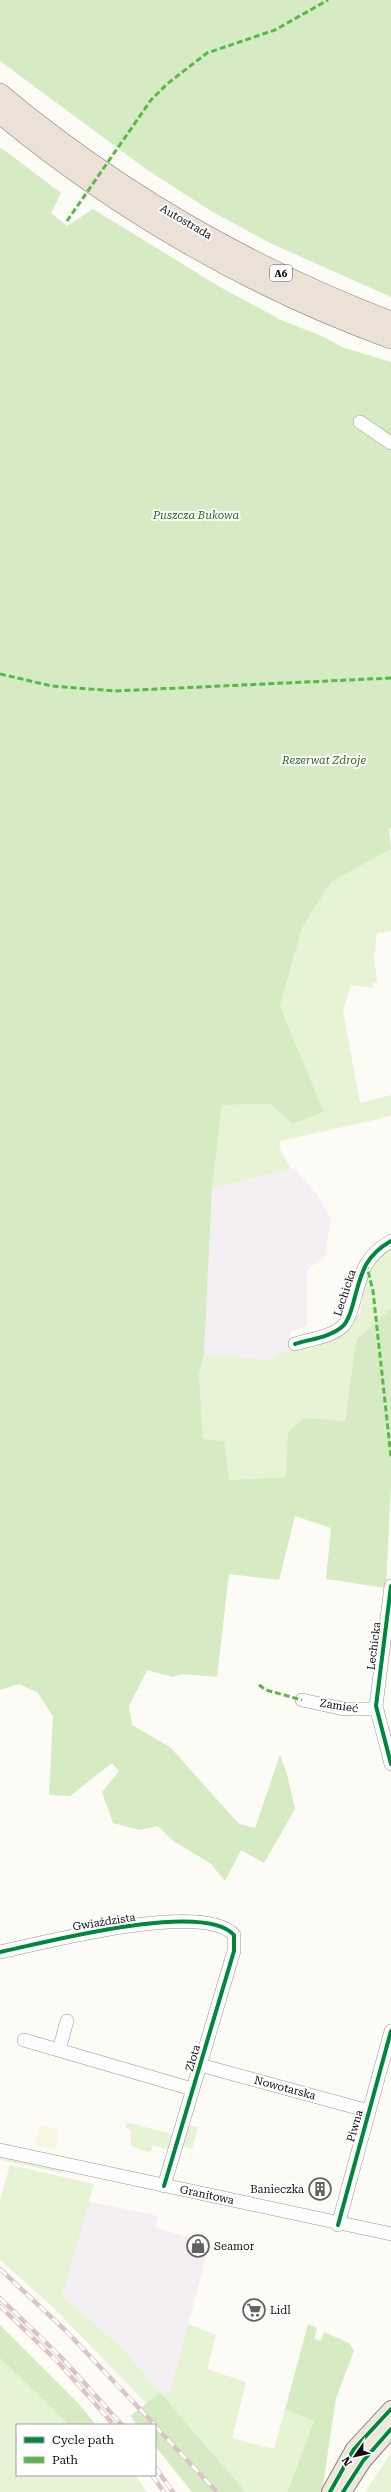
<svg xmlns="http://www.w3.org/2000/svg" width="391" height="2492" font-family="'Roboto Serif',serif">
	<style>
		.industrial { fill: #f4eff2 }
		.farmland { fill: #f9f7e2 }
		.green { fill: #e6f3d5 }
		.forest { fill: #d6ebc3 }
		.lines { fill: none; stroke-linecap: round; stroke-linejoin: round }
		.minor-casing { stroke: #969694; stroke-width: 14 }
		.major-casing { stroke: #848381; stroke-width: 18 }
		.highway-casing { stroke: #848381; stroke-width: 20 }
		.minor { stroke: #fffefe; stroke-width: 13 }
		.major { stroke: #ede8da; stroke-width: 16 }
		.highway { stroke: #ebe1d7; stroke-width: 19 }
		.rail-casing { stroke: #d9c5c6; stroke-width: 4.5 }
		.rail { stroke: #fff; stroke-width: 3; stroke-dasharray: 9; stroke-linecap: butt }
		.quiet { stroke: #58b947; stroke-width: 3; stroke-dasharray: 6 3; stroke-linecap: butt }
		.cycleway-casing { stroke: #fff; stroke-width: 6 }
		.cycleway { stroke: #00873e; stroke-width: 4 }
		.labels { text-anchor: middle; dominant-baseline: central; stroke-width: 4; stroke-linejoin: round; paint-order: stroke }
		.shield { fill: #fff; stroke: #585858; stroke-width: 1 }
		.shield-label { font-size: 10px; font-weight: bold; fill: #101010 }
		.street-label { font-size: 11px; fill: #101010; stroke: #fff }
		.park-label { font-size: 11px; font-style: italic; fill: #2c6c1c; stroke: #fff }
		.poi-label { font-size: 11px; fill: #101010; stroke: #fff; text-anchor: start }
	</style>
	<rect width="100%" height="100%" fill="#fcfbf6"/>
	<path class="industrial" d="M290,1168L295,1169L317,1195L331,1219L325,1256L307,1270V1326L290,1332V1349L269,1360L204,1354L212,1189Z
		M88,2201L158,2216L155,2227L209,2245L169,2396L160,2393L123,2349L62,2296Z"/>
	<path class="farmland" d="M40,2124L59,2131L56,2150L35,2145Z"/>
	<path class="green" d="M391,849V931L377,933L374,958L377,981L372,983L374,988L351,985L343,1011L360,1103L391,1095V1116L281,1141L279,1147L290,1168L212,1189L222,1105L270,1104L292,1124L324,1112L280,1006L302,928L331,882Z
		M391,1247V1308L356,1340L345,1422L305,1418L286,1477L229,1480L203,1439L199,1375L204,1354L269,1360L290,1349L312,1348L335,1339L360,1313L365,1277L374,1261Z
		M127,2122L174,2135L169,2150L153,2145L151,2151L148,2152L131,2146V2130L125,2128Z
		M189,2125L198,2127L192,2149L183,2146Z
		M0,2156L63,2170L62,2173L0,2160Z
		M10,2165L94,2184L62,2296L123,2349L160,2393L169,2395L188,2324L216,2335L207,2369L246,2382L232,2438L274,2449L285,2410L314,2421L287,2492H246L160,2394L147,2404L53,2307L0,2260V2200Z
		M0,2358L69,2425H17V2475H135L147,2492H0Z
		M391,2453V2492H365Z"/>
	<path class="forest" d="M0,0H391V297L270,243L211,211L146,169L0,61Z
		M0,147L61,193L51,213L67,226L93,209L220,287L283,321L322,336L342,347L391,362V828L389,829L391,849L331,882L302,928L280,1006L324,1112L292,1124L270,1104L222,1105L212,1189L204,1354L199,1375L203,1439L224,1441L229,1480L286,1477L288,1432L305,1418L345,1421L356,1340L391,1308V1484L386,1588L326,1579L331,1528L295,1516L279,1580L229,1574L217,1677L182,1674L173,1677L147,1670L129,1706L132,1725L170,1747L239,1824L255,1828L280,1755L287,1774L295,1809L264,1863L241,1850L225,1881L210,1863L173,1841L158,1826L140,1830L113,1823L102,1792L119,1771L112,1763L70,1796L49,1795L53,1716L37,1692L19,1684L0,1690Z
		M308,2324L317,2328L314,2339L321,2341L324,2332L349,2343L354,2351L336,2398L322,2492H287L314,2421L285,2410Z
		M0,2325L78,2403L96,2425H69L0,2358Z
		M160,2393L246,2492H192L155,2446V2425H137L130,2416Z"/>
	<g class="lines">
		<g class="minor-casing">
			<path id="minor" d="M360,422L391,443
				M295,1344C311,1339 331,1337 343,1326C349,1320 351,1311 353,1304C361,1275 363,1257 391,1241
				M391,1586L376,1706L391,1764
				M302,1700L344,1709H376
				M0,1952C43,1943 203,1900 234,1935V1951L164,2186
				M24,2040L192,2089
				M59,2050L67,2021
				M200,2065L369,2111
				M0,2150L391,2234
				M338,2225L391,2031"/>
		</g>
		<g class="major-casing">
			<path id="major" d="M330,2492L354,2449L391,2409
				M343,2492L363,2461L391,2429"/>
		</g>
		<g class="highway-casing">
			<path id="highway" d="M0,93C116,190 250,267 391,321
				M0,114C116,210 250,288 391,339"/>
		</g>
		<use href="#minor" class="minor"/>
		<use href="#major" class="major"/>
		<use href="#highway" class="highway"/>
		<g class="rail-casing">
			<path id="rail" d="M0,2269L65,2330L155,2425
				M0,2298L62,2358L122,2425
				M0,2306L58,2362L114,2425
				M155,2426L217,2492
				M155,2467L173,2492
				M152,2475L164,2492"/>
		</g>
		<use href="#rail" class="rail"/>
		<path class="quiet" d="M67,221L151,100L167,84L207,53L275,30L328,0
			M0,674L52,686L115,691L391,678
			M366,1263L373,1291L391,1457
			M259,1685L266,1690L302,1700"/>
		<g class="cycleway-casing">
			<path id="cycleway" d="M295,1344C311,1339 331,1337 343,1326C349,1320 351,1311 353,1304C361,1275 363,1257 391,1241
				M391,1586L376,1706L391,1764
				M0,1952C43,1943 203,1900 234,1935V1951L164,2186
				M338,2225L391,2031
				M330,2492L354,2449L391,2409
				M343,2492L363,2461L391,2429"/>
		</g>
		<use href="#cycleway" class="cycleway"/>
	</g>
	<defs>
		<g id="building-ring" transform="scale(1.15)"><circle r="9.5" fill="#fff" stroke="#636260" stroke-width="1.5"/><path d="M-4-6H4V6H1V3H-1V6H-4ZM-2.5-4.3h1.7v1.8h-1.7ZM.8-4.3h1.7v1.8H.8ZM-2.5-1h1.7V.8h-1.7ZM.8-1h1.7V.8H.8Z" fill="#636260"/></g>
		<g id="shop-ring" transform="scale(1.15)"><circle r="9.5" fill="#fff" stroke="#636260" stroke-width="1.5"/><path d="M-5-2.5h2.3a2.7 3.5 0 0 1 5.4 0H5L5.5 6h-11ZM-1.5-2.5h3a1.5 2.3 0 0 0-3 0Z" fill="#636260"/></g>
		<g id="supermarket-ring" transform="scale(1.15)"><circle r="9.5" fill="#fff" stroke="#636260" stroke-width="1.5"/><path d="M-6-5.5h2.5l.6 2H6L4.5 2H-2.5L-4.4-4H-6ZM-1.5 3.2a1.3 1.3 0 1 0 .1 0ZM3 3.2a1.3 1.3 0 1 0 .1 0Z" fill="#636260"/></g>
	</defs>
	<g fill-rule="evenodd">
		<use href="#building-ring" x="320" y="2189"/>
		<use href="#shop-ring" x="198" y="2246"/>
		<use href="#supermarket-ring" x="254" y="2310"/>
	</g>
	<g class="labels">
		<rect class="shield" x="270" y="265" width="22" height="16" rx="3"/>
		<g class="shield-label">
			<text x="281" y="273">A6</text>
		</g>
		<g class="street-label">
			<text transform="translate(186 222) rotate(30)">Autostrada</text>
			<text transform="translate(345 1293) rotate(-72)">Lechicka</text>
			<text transform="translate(374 1646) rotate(-83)">Lechicka</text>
			<text transform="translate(339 1706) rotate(9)">Zamieć</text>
			<text transform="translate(104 1922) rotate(-9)">Gwiaździsta</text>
			<text transform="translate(193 2058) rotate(-73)">Złota</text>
			<text transform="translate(285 2088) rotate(15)">Nowotarska</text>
			<text transform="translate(355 2126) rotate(-74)">Piwna</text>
			<text transform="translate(207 2195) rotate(12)">Granitowa</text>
		</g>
		<g class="park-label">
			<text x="196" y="515">Puszcza Bukowa</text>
			<text x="324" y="760">Rezerwat Zdroje</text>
		</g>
		<g class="poi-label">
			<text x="304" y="2189" text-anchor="end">Banieczka</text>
			<text x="214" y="2246">Seamor</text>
			<text x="270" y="2310">Lidl</text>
		</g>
	</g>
	<rect x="16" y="2424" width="140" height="52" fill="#ffffff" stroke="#9f9f9f"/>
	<rect x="24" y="2437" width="20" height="6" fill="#00873e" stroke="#9f9f9f"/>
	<text x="52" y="2444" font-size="12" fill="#101010">Cycle path</text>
	<rect x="24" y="2457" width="20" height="6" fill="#58b947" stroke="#9f9f9f"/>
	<text x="52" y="2464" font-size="12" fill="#101010">Path</text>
	<g transform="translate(355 2456) rotate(236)" stroke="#ffffff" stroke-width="3" paint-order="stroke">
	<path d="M0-3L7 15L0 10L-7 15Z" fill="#101010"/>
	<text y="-6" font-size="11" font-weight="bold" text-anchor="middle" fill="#101010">N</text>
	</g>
</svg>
